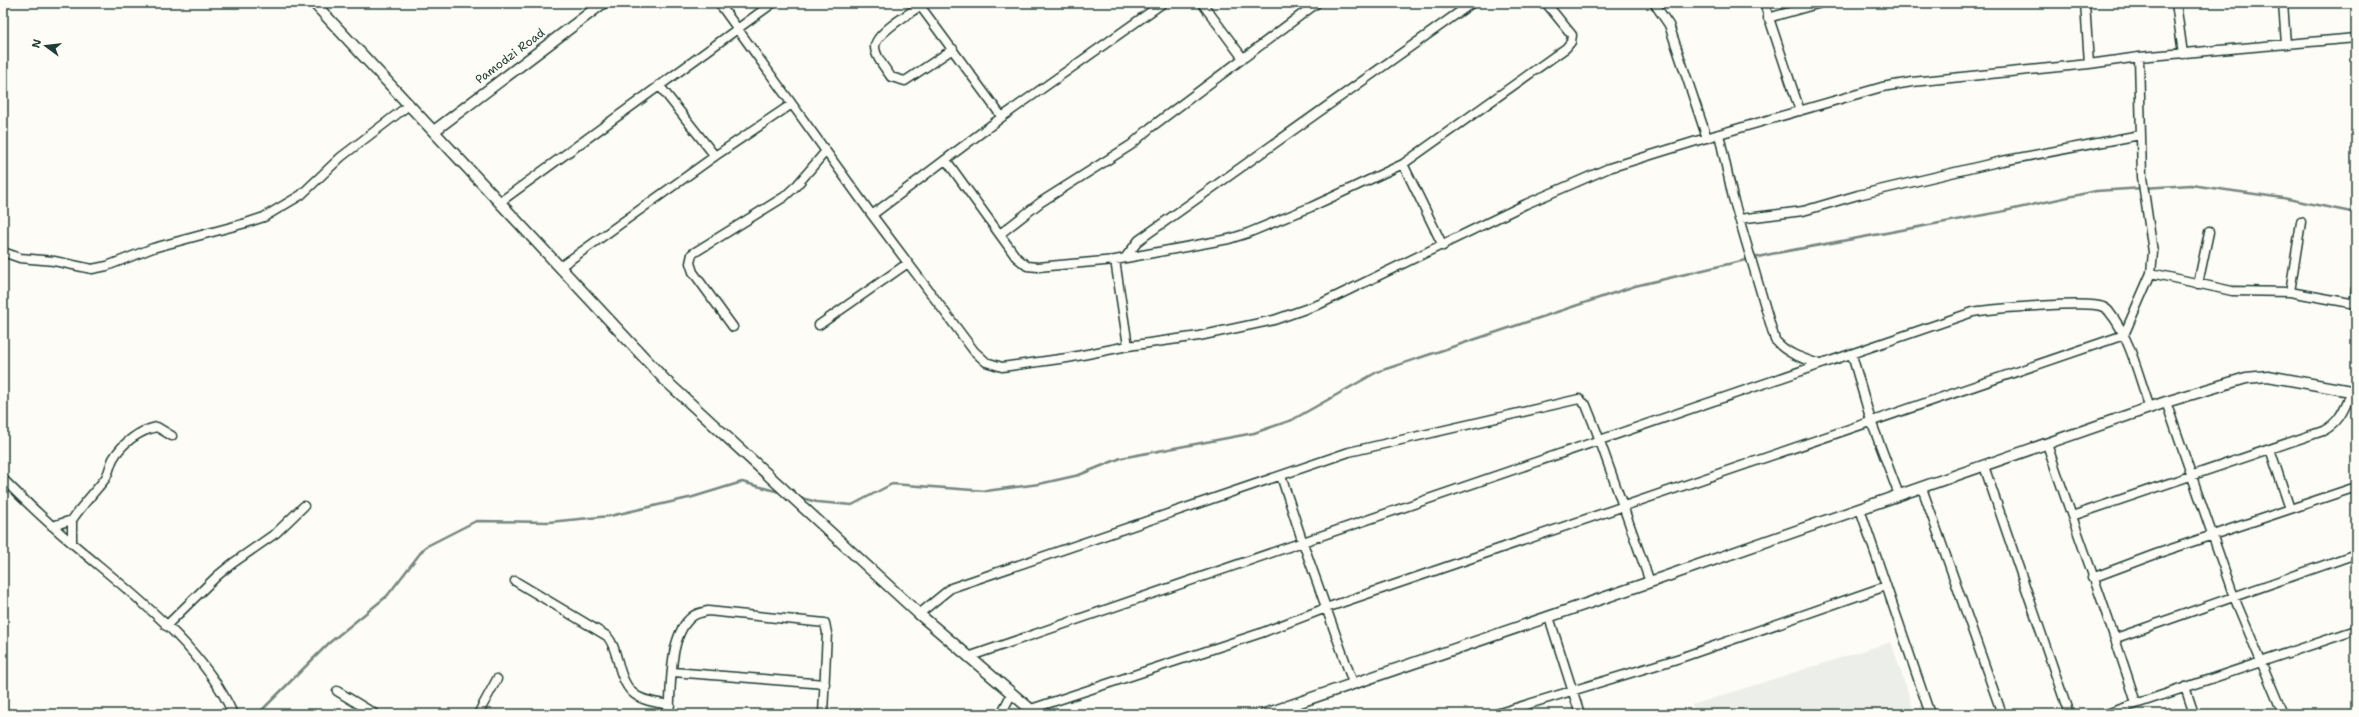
<svg xmlns="http://www.w3.org/2000/svg" width="2359" height="717" font-family="'Shantell Sans',sans-serif">
	<style>
		.built { fill: #eceee9 }
		.lines { fill: none; stroke-linecap: round; stroke-linejoin: round }
		.stream { stroke: #75877f; stroke-width: 2.5 }
		.minor-casing { stroke: #1f3d34; stroke-width: 11 }
		.tertiary-casing { stroke: #1f3d34; stroke-width: 13 }
		.minor { stroke: #fdfcf7; stroke-width: 8 }
		.tertiary { stroke: #fdfcf7; stroke-width: 10 }
		.labels { text-anchor: middle; dominant-baseline: central; stroke-width: 3; stroke-linejoin: round; paint-order: stroke }
		.street-label { font-size: 12px; fill: #1f3d34; stroke: #fdfcf7 }
	</style>
	<rect width="100%" height="100%" fill="#fdfcf7"/>
	<filter id="ink" filterUnits="userSpaceOnUse"><feTurbulence type="fractalNoise" baseFrequency=".025" numOctaves="2"/><feDisplacementMap in="SourceGraphic" scale="8" xChannelSelector="R" yChannelSelector="G"/><feConvolveMatrix kernelMatrix="1 2 1 2 8 2 1 2 1" color-interpolation-filters="sRGB"/></filter>
	<g filter="url(#ink)">
		<path class="built" d="M1891,642L1915,714H1695L1692,705Z"/>
		<g class="lines">
			<path class="stream" d="M797,497L817,502L852,505L892,484L986,491L1039,484L1079,475L1121,458L1254,433L1292,420L1377,372L1635,286L1771,254L2000,212L2096,191L2191,185L2283,198L2356,213
				M258,714L329,643L387,596L425,547L476,521L549,522L610,516L693,497L742,482L783,493"/>
			<g class="minor-casing">
				<path id="minor" d="M719,3L872,215L974,351L986,362L1002,367L1067,358L1128,346L1199,336L1274,320L1320,304L1526,204L1609,168L1719,134L1882,87L1912,82L2089,64L2139,57L2356,38
					M1202,3L1242,57
					M1654,3L1669,25L1707,138
					M1764,3L1800,111
					M2085,3L2089,64
					M2176,3L2183,54
					M2283,3L2286,44
					M920,6C909,14 875,33 875,47C875,57 886,69 891,77L905,81L953,49
					M1768,18L1821,3
					M659,85L715,156
					M1002,117L1163,3
					M1719,134L1733,198L1775,340C1787,354 1802,358 1819,364
					M946,160L1016,257L1027,266L1038,267L1115,260L1229,239L1248,233L1311,207L1403,164L1566,48L1571,42L1572,35L1546,3
					M1403,164L1443,246
					M500,202L773,3
					M872,215L1002,117L918,3
					M1739,219L1803,211L1858,195L2002,161L2140,135
					M1000,234L1041,202L1131,145L1150,128L1317,3
					M3,252L20,258L54,261L92,269L107,266L153,248L246,223L264,217L301,195L341,157L409,105
					M1125,258L1139,240L1472,3
					M1115,260L1128,346
					M560,267L715,156L792,104
					M2151,273L2232,291L2290,292L2356,304
					M2198,284L2209,232
					M2290,292L2301,222
					M2354,304L2356,289
					M819,325L908,263
					M733,327L693,272L690,263L692,254L784,197L797,185L826,151
					M1852,355L1871,421L1899,495
					M2166,402L2234,597L2283,714
					M2047,444C2076,531 2109,616 2136,703
					M2270,449L2290,509
					M1984,466L2069,714
					M1281,476L1303,543L1353,683
					M3,479C25,501 48,523 72,543C128,591 203,645 233,714
					M1922,488L2002,714
					M1860,509L1930,714
					M2072,516L2323,431C2344,420 2345,403 2356,384
					M52,526L72,520C82,505 94,493 105,479C109,473 110,465 113,459C122,443 140,430 157,427L172,436
					M72,543V520
					M2092,578L2156,554L2356,487
					M515,581L607,636C614,644 615,652 618,662C626,696 637,700 670,705
					M919,614L951,588L1349,452L1579,399L1586,405L1596,430L1650,582
					M1549,617L1580,714
					M166,626L217,576L233,563L276,533L304,506
					M2116,638L2356,554
					M968,657L1973,312C1993,309 2089,300 2103,307C2105,308 2109,311 2110,313C2130,337 2139,378 2150,408
					M673,672L825,684
					M2185,687L2194,714
					M337,691L375,714
					M1031,709L1261,633L1326,608L2124,335L2151,273L2153,252L2142,177L2139,57
					M478,714L497,679
					M669,714C672,685 668,634 693,616C697,613 703,612 708,611L825,623L827,633L823,714
					M1001,714L1012,693
					M1496,714L1680,658L1886,586
					M2106,714L2356,630"/>
			</g>
			<g class="tertiary-casing">
				<path id="tertiary" d="M314,3L665,380L919,614L1036,714
					M434,131L603,3
					M1265,714L1650,582L2166,402L2246,378L2268,376L2356,392"/>
			</g>
			<use href="#minor" class="minor"/>
			<use href="#tertiary" class="tertiary"/>
		</g>
	</g>
	<g class="labels">
		<g class="street-label">
			<text transform="translate(510 56) rotate(-37)">Pamodzi Road</text>
		</g>
	</g>
	<rect width="2359" height="717" fill="none" stroke="#fdfcf7" stroke-width="16"/>
	<rect x="8" y="8" width="2343" height="701" fill="none" stroke="#1f3d34" stroke-width="1.5" filter="url(#ink)"/>
	<g transform="translate(46 46) rotate(285)" stroke="#fdfcf7" stroke-width="3" paint-order="stroke">
	<path d="M0-3L7 15L0 10L-7 15Z" fill="#1f3d34"/>
	<text y="-6" font-size="11" font-weight="bold" text-anchor="middle" fill="#1f3d34">N</text>
	</g>
</svg>
